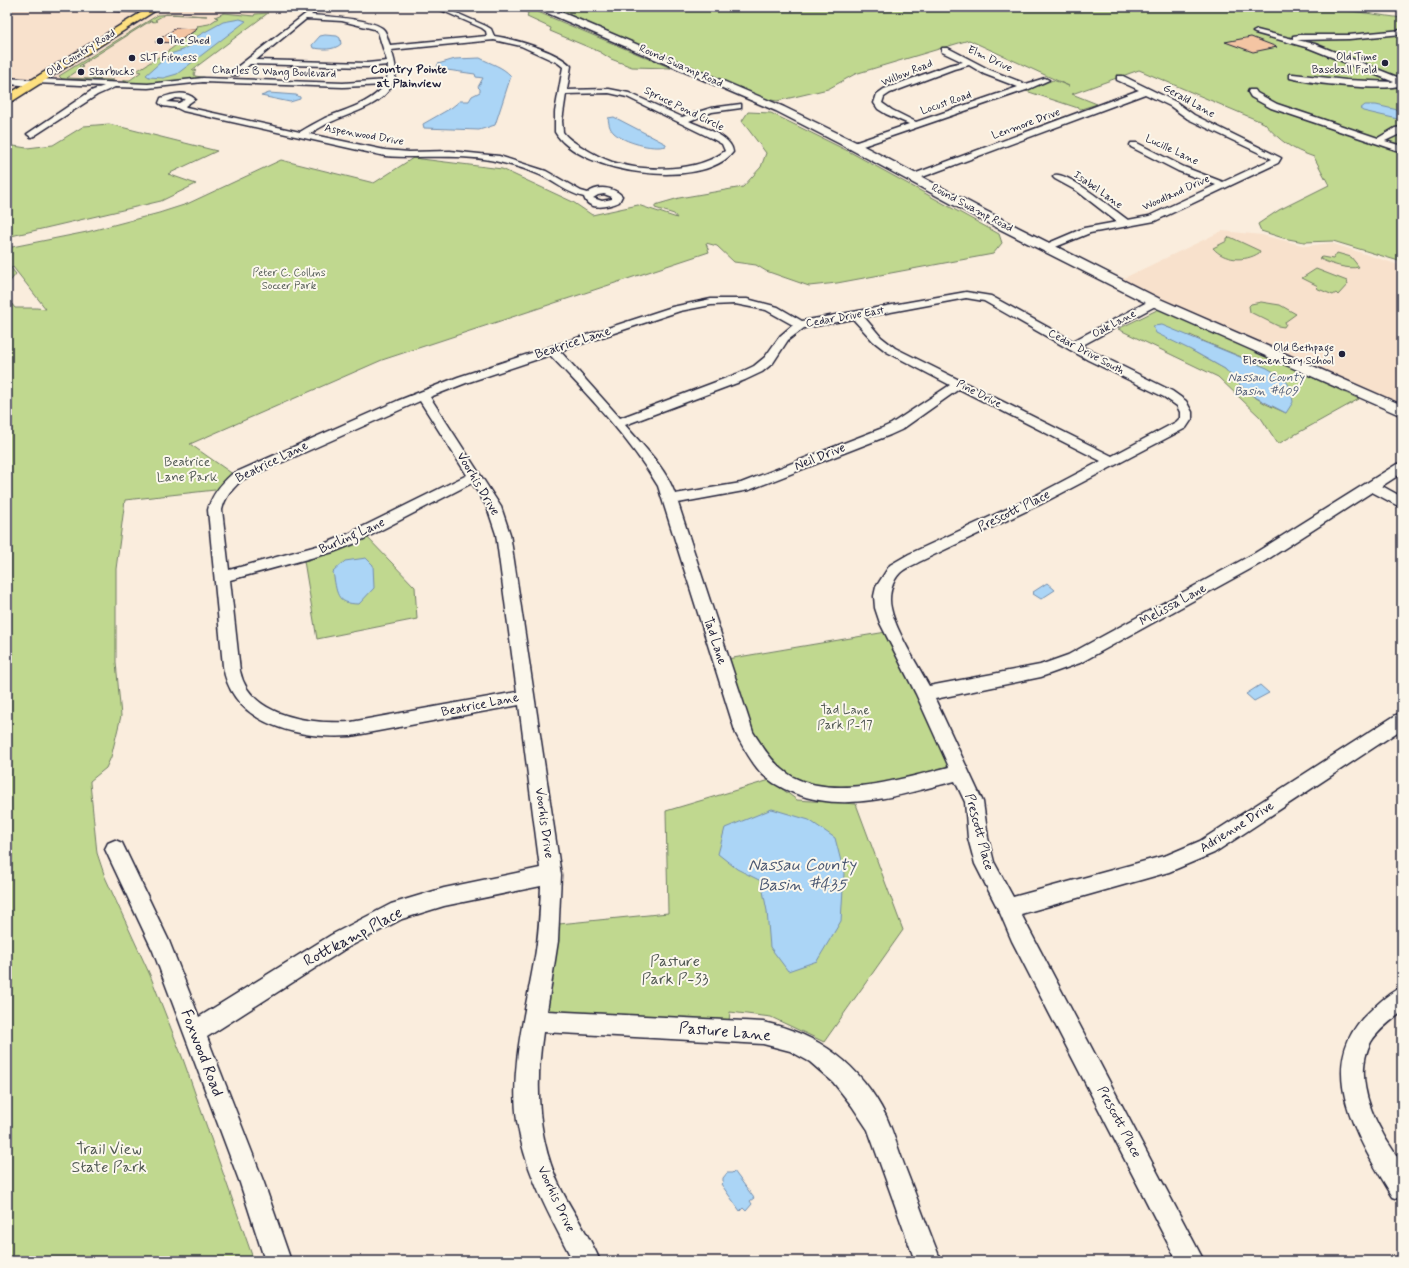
<svg xmlns="http://www.w3.org/2000/svg" width="1409" height="1268" font-family="Mynerve,sans-serif">
	<style>
		.built { fill: #f8e1cc }
		.green { fill: #c0d88f; stroke: #717d65; fill-rule: evenodd }
		.water { fill: #abd5f6; stroke: #748dab }
		.building { fill: #f4c5a3; stroke: #22223b }
		.lines { fill: none; stroke-linecap: round; stroke-linejoin: round }
		.street-casing { stroke: #22223b; stroke-width: 3 }
		.secondary-casing { stroke: #22223b; stroke-width: 3 }
		.primary-casing { stroke: #22223b; stroke-width: 3 }
		.street { fill: #fbf7ec; fill-rule: evenodd }
		.secondary { fill: #fbf7ec; fill-rule: evenodd }
		.primary { fill: #fde080; fill-rule: evenodd }
		.poi-dot { fill: #22223b; stroke: #fbf7ec; stroke-width: 1.5 }
		.labels { text-anchor: middle; dominant-baseline: central; stroke-width: 4; stroke-linejoin: round; paint-order: stroke }
		.far-poi-label { font-size: 11px; fill: #22223b; stroke: #fbf7ec; text-anchor: start }
		.far-street-label { font-size: 11px; fill: #22223b; stroke: #fbf7ec }
		.far-park-label { font-size: 11px; fill: #515954; stroke: #fbf7ec }
		.far-neighbourhood-label { font-size: 12px; font-weight: bold; fill: #22223b; stroke: #fbf7ec }
		.far-water-label { font-size: 12px; font-style: italic; fill: #4b5873; stroke: #fbf7ec }
		.street-label { font-size: 13px; fill: #22223b; stroke: #fbf7ec }
		.park-label { font-size: 13px; fill: #515954; stroke: #fbf7ec }
		.near-street-label { font-size: 16px; fill: #22223b; stroke: #fbf7ec }
		.near-park-label { font-size: 16px; fill: #515954; stroke: #fbf7ec }
		.near-water-label { font-size: 17px; font-style: italic; fill: #4b5873; stroke: #fbf7ec }
	</style>
	<rect width="100%" height="100%" fill="#faeddd"/>
	<filter id="ink" filterUnits="userSpaceOnUse"><feTurbulence type="fractalNoise" baseFrequency=".025" numOctaves="2"/><feDisplacementMap in="SourceGraphic" scale="8" xChannelSelector="R" yChannelSelector="G"/><feConvolveMatrix kernelMatrix="1 2 1 2 8 2 1 2 1" color-interpolation-filters="sRGB"/></filter>
	<g filter="url(#ink)">
		<path class="built" d="M7,7H147L7,94Z
			M164,7H276L267,14L150,84L49,80Z
			M1222,231L1262,235L1306,246L1331,243L1402,266V407L1162,301L1120,280Z"/>
		<path class="green" d="M517,7H526L671,68L632,67L611,59L600,52L550,31L551,28L527,17L528,13Z
			M543,7H1306L1351,11L1402,18V262L1333,241L1304,242L1283,238L1261,231L1258,224L1279,210L1329,185L1314,157C1291,149 1281,142 1264,123L1139,70L1072,94L1097,104L1081,109L1026,91L1053,80L1069,86L969,40L855,74L828,89L777,101L771,100L764,102Z
			M224,13L254,16L255,14L268,13L192,70H196L194,74L195,76L209,78L150,84L124,82V80H130L141,72L137,71L138,70L171,49L198,28H196L198,26H197L209,24L218,18L215,17Z
			M166,14L155,20L157,21L155,22L149,21L150,23H147L79,66L83,67L67,78L114,80L106,81L62,79L59,76L158,15L174,14L207,16Z
			M748,112L771,113L850,152L999,234L1002,243L993,254L837,283L809,286L766,271L756,265L734,262L717,246L706,243L709,252L382,360L190,444L237,477L224,489L125,500L116,569V662L121,716L111,757L106,768L90,781V783L97,853L105,877L150,975L183,1059L254,1261H7V298L15,308H36L46,309L13,267L11,268L16,274L7,285V248L87,232L159,213L187,204L281,160L374,183L413,158L502,169L573,202L592,215L638,205L677,218L674,214L655,208V205L679,198L743,187L761,167L766,153L742,121Z
			M109,124L217,151L168,174L196,184L161,201L7,237V145L27,148L53,145L84,126Z
			M1230,237L1260,251L1259,253C1245,262 1224,261 1213,248L1227,241V238Z
			M1337,253L1351,257L1359,267C1349,270 1328,264 1319,258L1322,257L1333,259Z
			M1316,269L1347,281L1348,284L1338,295L1336,293L1333,295L1316,288L1318,286L1302,278Z
			M1261,302L1280,305L1296,314L1285,322L1286,324L1284,327L1278,326L1250,312L1249,306L1251,304Z
			M1161,308L1359,399L1278,444L1261,418L1218,377L1118,329ZM1190,335C1221,350 1254,360 1284,378L1286,413L1266,404L1253,396L1238,383L1225,369L1191,350Z
			M367,537L415,587L417,619L317,639L304,561Z
			M892,631L960,772L874,792H805L762,762L721,660Z
			M770,780L797,800L856,804L903,930L824,1042L771,1017L730,1012L728,1031L535,1021L549,925L668,913L666,811Z"/>
		<path class="water" d="M240,19L246,21L177,74L163,78L149,77L146,75L170,54L183,50L193,44L194,38L223,22Z
			M325,35L337,36L340,38L341,44C333,51 322,49 313,48L312,45L320,36Z
			M480,58C491,64 502,66 511,76L495,125L479,130L424,128L423,124L451,108L460,101H469L472,96L480,92V89L478,87L483,78L476,77L475,74L440,69L437,67L438,64L455,59Z
			M269,93L296,95L300,97V99L290,102L261,96Z
			M1365,105H1376L1402,111V120L1363,111L1360,109Z
			M614,117L666,144V146C652,150 624,142 614,133C609,128 609,124 608,118Z
			M1162,325L1267,368C1287,380 1289,379 1293,402L1286,413L1253,396L1238,383L1225,369L1191,350L1156,333L1153,326Z
			M366,558L373,565L374,588L359,604C335,604 337,592 333,572L345,561Z
			M1047,583L1055,590L1041,599L1033,594L1034,593L1033,592Z
			M1260,685L1269,693L1254,701L1246,694Z
			M772,809L809,820L835,838L844,873L841,921L817,961L788,971L770,947L767,911L761,881L737,869L718,854L725,828Z
			M734,1171L754,1198L750,1201L752,1204L746,1211L743,1208L740,1211L721,1184L723,1182V1178L727,1173H732Z"/>
		<path class="building" d="M176,28L197,29L177,43L155,42Z
			M1251,37L1277,47L1253,52L1225,42Z"/>
		<g class="lines">
			<g class="street-casing">
				<path id="street" d="M68,7L150,8L153,10L150,12L71,9Z
					M434,7H443L486,26L491,29L494,36C514,39 557,51 571,66L567,90L609,89L629,93L682,117L711,108L741,104V108L712,112L689,121C702,127 732,136 733,152C702,191 579,174 555,132V112L563,67L558,63L521,46L494,40L391,50C394,58 397,68 395,77C389,104 353,112 331,122C324,125 316,130 309,134L385,150L409,152L450,151L499,156L546,171L581,191L588,193C597,185 614,187 622,196L619,202C609,207 588,211 584,197C567,193 555,182 540,175C527,169 512,165 499,162C464,153 421,159 385,156L183,111L177,108L163,106L159,103L161,98C172,94 185,90 195,99L185,106L186,107L300,132C308,127 317,122 325,118C346,109 370,104 385,85L343,87L203,82L148,88L115,87L97,95L34,136L31,137L27,134L91,91L104,86L35,83L34,81L38,79L148,84L203,78L343,83L387,80L388,65L367,67L250,64L238,75H232V71L313,8L316,10L311,15C325,16 376,19 384,30C387,34 388,41 390,45L487,36L486,31L482,28ZM306,19L342,21L374,29L378,32L387,61L367,63L256,60ZM609,93L627,97L713,139L722,144L725,151C697,173 644,172 612,162C601,158 592,153 582,147C575,143 568,139 563,132L562,121L566,94ZM176,98L186,99L179,103L167,102ZM604,194L612,197V199L602,201L593,198L598,195Z
					M1257,30L1293,39V36L1300,35H1349L1402,30V34L1349,39L1297,40L1315,44L1402,79V85C1384,92 1311,83 1290,78V74H1293L1346,80L1394,82L1309,48L1255,33L1253,32Z
					M942,48H948L990,70L1026,84L1045,78L1049,80L1029,89L857,148H851L850,146L851,144L909,124L886,114L878,109L874,103L877,94L884,89L949,65L963,62L942,52ZM969,65L984,74L1018,87L916,122L892,110L882,103L884,97L890,93L954,69Z
					M1117,76H1123L1176,102L1194,115L1281,158L1278,163L1155,221L1090,233L1048,250L1044,249L1043,247L1044,245L1084,228L1117,222L1077,191L1055,179L1053,177L1055,175C1068,172 1115,211 1128,220L1149,216L1216,185L1178,171L1131,147L1130,145L1131,143H1137L1184,167L1223,182L1272,159L1188,119L1170,106L1145,94L917,179L914,180L909,177L911,175L1139,90L1117,80Z
					M1249,90H1255L1257,93L1277,104L1378,138L1395,128L1402,127V133L1385,141L1402,146V152L1271,108L1251,97L1248,92Z
					M966,292L991,296L1073,341L1151,300H1159L1161,302L1159,304L1081,346L1172,391L1186,401L1192,412V419L1186,428L1041,504L919,562C914,565 905,568 900,573C892,581 888,596 891,608C895,630 918,665 929,686L1040,665L1068,655L1255,553L1397,464L1402,463V473L1382,486L1402,497V508L1372,492L1265,561L1080,663L1041,677L935,699L983,802L988,838L994,862L1013,897L1167,855L1200,841L1396,715L1402,713V729L1214,853L1169,872L1021,914L1204,1261H1177L1012,941L1000,913L975,864L968,838L965,802L955,781C903,794 847,814 794,793C781,788 766,780 757,768C749,758 742,745 736,734L658,486C629,438 588,395 550,355L466,383L430,397L501,507L510,534L561,875L558,941L547,1011L763,1022C819,1034 860,1064 886,1116C894,1134 899,1152 906,1170C918,1201 929,1231 941,1261H915L868,1130L852,1106L833,1082L810,1062L790,1051L763,1044L543,1032C535,1087 537,1141 562,1191C574,1214 590,1237 600,1261H573C550,1216 525,1173 517,1121C510,1068 525,1014 534,962C539,937 540,911 541,886L444,906L402,919L345,949L207,1037L264,1183L291,1261H265L240,1183L153,951L105,849L108,843L115,840L122,843L169,941L199,1017L331,935L391,904L444,888L540,868L519,705L351,736C301,739 232,726 223,666L208,510C211,495 221,484 232,474L397,401L458,377L672,307L711,299H747L778,307L802,321ZM966,298L984,301L1088,360L1164,397L1177,406L1180,412V418L1176,422L1112,456L895,348L881,337L864,317ZM735,304L766,310L793,325L780,336L765,357L754,366L737,374L620,418L560,351L680,311L711,305ZM853,319L873,341L887,352L950,385L891,424L880,429L741,483L675,494C666,468 643,446 625,425L745,380L762,372L773,363L788,340L804,328ZM959,389L1101,461L1031,498L909,554L890,565L876,587L874,596L875,608L880,623L916,694L949,767C904,778 837,800 793,777C775,767 764,749 753,732L678,503L749,490L890,435L901,430ZM420,401L467,475L346,535L324,544L229,570L222,510C225,497 232,489 242,480ZM472,483L487,507L496,534L517,692L351,722C313,724 250,718 240,671L230,580L333,552L356,543Z
					M1402,987V1012C1392,1020 1378,1030 1371,1042C1356,1070 1367,1106 1382,1132C1386,1141 1400,1159 1402,1166C1405,1176 1402,1190 1402,1200L1393,1197C1360,1143 1310,1065 1370,1011C1380,1002 1390,992 1402,987Z"/>
			</g>
			<g class="secondary-casing">
				<path id="secondary" d="M536,7H549L784,107L858,143L986,211L1160,299L1402,405V416L1150,305L976,217L850,149L776,111L538,9Z
					M7,78L35,80L40,83L35,86L7,84Z"/>
			</g>
			<g class="primary-casing">
				<path id="primary" d="M150,7H161L11,102L7,103V95Z"/>
			</g>
			<use href="#street" class="street"/>
			<use href="#secondary" class="secondary"/>
			<use href="#primary" class="primary"/>
		</g>
	</g>
	<g class="poi-dot">
		<circle cx="160" cy="41" r="4"/>
		<circle cx="132" cy="58" r="4"/>
		<circle cx="1385" cy="63" r="4"/>
		<circle cx="81" cy="72" r="4"/>
		<circle cx="1342" cy="354" r="4"/>
	</g>
	<g class="labels">
		<g class="far-poi-label">
			<text x="168" y="41">The Shed</text>
			<text x="1377" y="57" text-anchor="end">Old Time<tspan x="1377" dy="13">Baseball Field</tspan></text>
			<text x="140" y="58">SLT Fitness</text>
			<text x="89" y="72">Starbucks</text>
			<text x="1334" y="348" text-anchor="end">Old Bethpage<tspan x="1334" dy="13">Elementary School</tspan></text>
		</g>
		<g class="far-street-label">
			<text transform="translate(81 53) rotate(-32)">Old Country Road</text>
			<text transform="translate(990 59) rotate(25)">Elm Drive</text>
			<text transform="translate(681 66) rotate(24)">Round Swamp Road</text>
			<text transform="translate(274 72) rotate(2)">Charles B Wang Boulevard</text>
			<text transform="translate(907 73) rotate(-22)">Willow Road</text>
			<text transform="translate(1189 101) rotate(29)">Gerald Lane</text>
			<text transform="translate(946 103) rotate(-19)">Locust Road</text>
			<text transform="translate(684 109) rotate(26)">Spruce Pond Circle</text>
			<text transform="translate(1026 124) rotate(-20)">Lenmore Drive</text>
			<text transform="translate(364 135) rotate(10)">Aspenwood Drive</text>
			<text transform="translate(1172 150) rotate(25)">Lucille Lane</text>
			<text transform="translate(1098 190) rotate(35)">Isabel Lane</text>
			<text transform="translate(1176 193) rotate(-24)">Woodland Drive</text>
			<text transform="translate(972 208) rotate(28)">Round Swamp Road</text>
			<text transform="translate(845 317) rotate(-10)">Cedar Drive East</text>
			<text transform="translate(1114 324) rotate(-28)">Oak Lane</text>
			<text transform="translate(1086 352) rotate(28)">Cedar Drive South</text>
			<text transform="translate(979 394) rotate(27)">Pine Drive</text>
		</g>
		<g class="far-park-label">
			<text x="289" y="273">Peter C. Collins<tspan x="289" dy="13">Soccer Park</tspan></text>
		</g>
		<g class="far-neighbourhood-label">
			<text x="409" y="70">Country Pointe<tspan x="409" dy="14">at Plainview</tspan></text>
		</g>
		<g class="far-water-label">
			<text x="1266" y="378">Nassau County<tspan x="1266" dy="14">Basin #409</tspan></text>
		</g>
		<g class="street-label">
			<text transform="translate(573 343) rotate(-18)">Beatrice Lane</text>
			<text transform="translate(820 457) rotate(-22)">Neil Drive</text>
			<text transform="translate(272 462) rotate(-26)">Beatrice Lane</text>
			<text transform="translate(478 484) rotate(59)">Voorhis Drive</text>
			<text transform="translate(1014 511) rotate(-26)">Prescott Place</text>
			<text transform="translate(352 536) rotate(-24)">Burling Lane</text>
			<text transform="translate(1173 605) rotate(-29)">Melissa Lane</text>
			<text transform="translate(715 641) rotate(72)">Tad Lane</text>
			<text transform="translate(480 705) rotate(-11)">Beatrice Lane</text>
			<text transform="translate(544 823) rotate(82)">Voorhis Drive</text>
			<text transform="translate(1237 827) rotate(-32)">Adrienne Drive</text>
			<text transform="translate(979 832) rotate(75)">Prescott Place</text>
			<text transform="translate(1119 1122) rotate(62)">Prescott Place</text>
			<text transform="translate(556 1199) rotate(65)">Voorhis Drive</text>
		</g>
		<g class="park-label">
			<text x="187" y="462">Beatrice<tspan x="187" dy="15">Lane Park</tspan></text>
			<text x="845" y="710">Tad Lane<tspan x="845" dy="15">Park P-17</tspan></text>
		</g>
		<g class="near-street-label">
			<text transform="translate(353 937) rotate(-28)">Rottkamp Place</text>
			<text transform="translate(725 1032) rotate(5)">Pasture Lane</text>
			<text transform="translate(202 1053) rotate(69)">Foxwood Road</text>
		</g>
		<g class="near-park-label">
			<text x="675" y="961">Pasture<tspan x="675" dy="18">Park P-33</tspan></text>
			<text x="109" y="1149">Trail View<tspan x="109" dy="18">State Park</tspan></text>
		</g>
		<g class="near-water-label">
			<text x="802" y="865">Nassau County<tspan x="802" dy="20">Basin #435</tspan></text>
		</g>
	</g>
	<rect width="1409" height="1268" fill="none" stroke="#fbf7ec" stroke-width="24"/>
	<rect x="12" y="12" width="1385" height="1244" fill="none" stroke="#22223b" stroke-width="1.5" filter="url(#ink)"/>
</svg>
